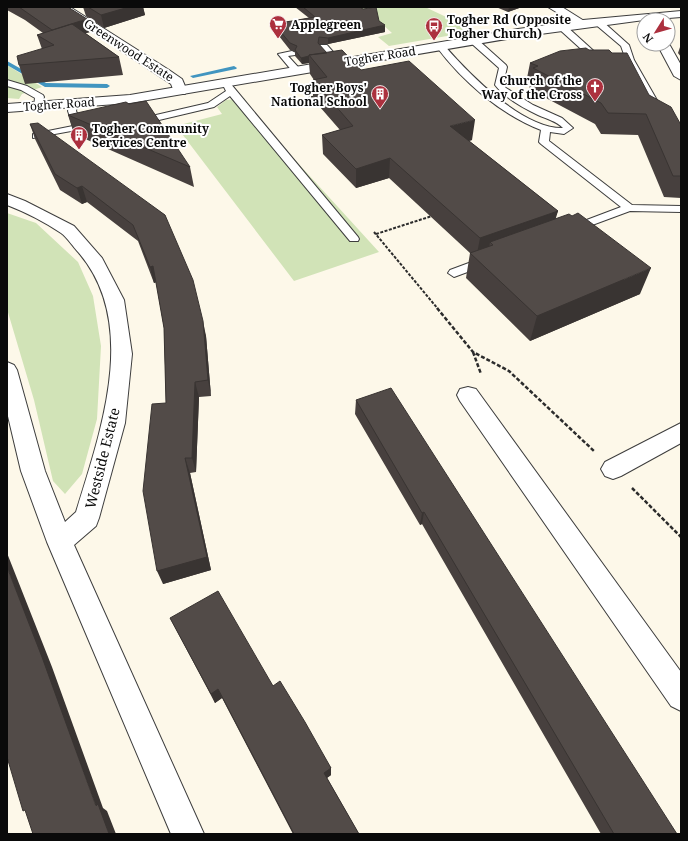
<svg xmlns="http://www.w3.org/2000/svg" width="688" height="841" font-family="'Noto Serif',serif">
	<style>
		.green { fill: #d1e3b7 }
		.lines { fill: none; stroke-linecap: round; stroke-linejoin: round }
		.stream { fill: #4195c0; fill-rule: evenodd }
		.service-casing { stroke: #3d3d3d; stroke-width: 2 }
		.minor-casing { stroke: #3d3d3d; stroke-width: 2 }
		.tertiary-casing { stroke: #3d3d3d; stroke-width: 2 }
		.path-far2 { stroke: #2c2c2c; stroke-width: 1.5; stroke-dasharray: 2.5 1; stroke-linecap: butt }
		.path-far1 { stroke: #2c2c2c; stroke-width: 2; stroke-dasharray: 3 1.5; stroke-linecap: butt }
		.path { stroke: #2c2c2c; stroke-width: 2.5; stroke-dasharray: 4 2; stroke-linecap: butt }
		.service { fill: #fff; fill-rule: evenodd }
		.minor { fill: #fff; fill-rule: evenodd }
		.tertiary { fill: #fff; fill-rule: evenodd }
		.wall { fill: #47403e }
		.shaded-wall { fill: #393432 }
		.building { fill: #524b48; stroke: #393432 }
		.labels { text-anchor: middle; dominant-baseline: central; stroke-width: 4; stroke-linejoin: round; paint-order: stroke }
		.far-poi-label { font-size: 12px; font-weight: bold; fill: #0a0a0a; stroke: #fff; text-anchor: start }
		.far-street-label { font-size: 12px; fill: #0a0a0a; stroke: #fff }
		.street-label { font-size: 14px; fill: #0a0a0a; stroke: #fff }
	</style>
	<rect width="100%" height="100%" fill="#fdf8e9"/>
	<path class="green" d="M360,7H425L476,31L389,46L378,37L392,33L382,24Z
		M7,65L42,87L22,94L19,99L7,98Z
		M244,98L255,116L379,252L294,281L176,126L222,114L217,107L226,100Z
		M7,213L36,223L78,262L93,296L101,346L97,419L82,474L65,494L53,481L34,400L7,309Z"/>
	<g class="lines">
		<path class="stream" d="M7,61L46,83L107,84L110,86L107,88L45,87L7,65Z
			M234,66L237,68L236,69L193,78L190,76Z"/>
		<g class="service-casing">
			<path id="service" d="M595,20H601L629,45L634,60L666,116L675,124L681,134V146L678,145L668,127L658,118L626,60L621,46L595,24Z
				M559,25H565L597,54L604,56V60L591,58L559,29Z
				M471,39H477L506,65L507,67L503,85L506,88L533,105L562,118L573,128L564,134L550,132L549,141L632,205L681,206V212L630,211L576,231H568L567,229L568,227L621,207L541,144L539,142L541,130C500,114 462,81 436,46L443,44C468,73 522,129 563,128C556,121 547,119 538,115C523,108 505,98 495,85L499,68L471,43Z
				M319,45H327L341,61V65H335L319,49Z
				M292,51L296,53L295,55L288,56L299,68V72H293L278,54Z
				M7,80L27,86L43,95L44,97L41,108L38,109L34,106L35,98L21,90L7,86Z
				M227,82L230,83L358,237L359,239L358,241H350L230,96L214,107L159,120L155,117L156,115L208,103L226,91L223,85Z
				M74,100L78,103L76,111L82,124L93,123V127L33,138V134L73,126L68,111L70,103Z
				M485,257L489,258L491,261L489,264L454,277L448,273L450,270Z"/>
		</g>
		<g class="minor-casing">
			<path id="minor" d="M56,7H70L169,70L182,79L187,91L185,94H175L171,84Z
				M548,7H562L589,24L587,26H579Z
				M668,42L681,65V80L674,76L657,44H668Z
				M7,194L25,201L74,226L102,258L124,300L132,354L125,423L99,518L96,526L74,545L204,834H171L47,542L21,471L7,412V362L14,365L17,370L45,471L65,522L76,512C100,433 140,325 79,253C73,247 68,238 61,233C45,222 25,212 7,205Z
				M468,387L476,389L681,672V711L671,706L460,401L457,395L460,389Z
				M681,423V443L621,476L613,479L605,476L601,469L605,462Z"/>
		</g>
		<g class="tertiary-casing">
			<path id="tertiary" d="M681,11V17L644,20L518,37L130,103L7,112V104L130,95L518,29L583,20Z"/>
		</g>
		<path class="path-far2" d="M270,106L316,96"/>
		<path class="path-far1" d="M374,232L438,309
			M376,234L432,216"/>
		<path class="path" d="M437,308L473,352L509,371L594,451
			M473,352L481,374
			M632,488L681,537"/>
		<use href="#service" class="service"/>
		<use href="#minor" class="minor"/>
		<use href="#tertiary" class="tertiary"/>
	</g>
	<path class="wall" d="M7,7H68L90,32L85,33L119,57L123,75L25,84L19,65L42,49L37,35L43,33L25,20L7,10Z
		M83,7H143L145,15L104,28L86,16Z
		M295,7H360L379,21L385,32L328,44H319V45L327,53L361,70L472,140L469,141L558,211L555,218L640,294L530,341L466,278L470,253L389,178L356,188L323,154L322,135L340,130L313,99V80H314L310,74L309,63L302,64L295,56V52L290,50L275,31L274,24L309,18Z
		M496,7H522L508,12Z
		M681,44V57L678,53Z
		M589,50L649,95L681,125V198L664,197L638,135L601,134L595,124L529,89L530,85L526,83L530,63Z
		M129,104L190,167L194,187L74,134L68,115Z
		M30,124L165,215L206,336L211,396L199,397L196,472L190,473L211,570L163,584L166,403L164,328L156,282L154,283L138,241L87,202L82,204L60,190L35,139Z
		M356,400L677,834H601L422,524L420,525L355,414Z
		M170,618L273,686L331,768V775L327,778L359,834H293L222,698L215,703Z"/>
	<path class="shaded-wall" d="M129,7H143L145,15L104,28L101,15Z
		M509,7H522L508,12Z
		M87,19L90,32L56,42L52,30Z
		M385,25V32L328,44V38Z
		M309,56V63L302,64L301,58Z
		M475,120L472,140L448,146L450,126Z
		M390,158L389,178L356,188V169Z
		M82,186L87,202L82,204L77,188Z
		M558,211L552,231L493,245L490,242L488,254L476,259L480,238Z
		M153,266L157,282L154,283L150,267Z
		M651,268L640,294L530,341L537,316Z
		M203,321L206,336L211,396L208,380Z
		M195,382L199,397L196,472L192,458Z
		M185,458L190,473L211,570L163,584L157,571Z
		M424,512L422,524L420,525L422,513Z
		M7,553L52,667L103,808L107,811L116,834H109L96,806L7,567Z
		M218,689L222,698L215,703L211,694Z
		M331,768V775L324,780V773Z"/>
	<path class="building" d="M19,7H68L87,19L52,30Z
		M88,7H129L101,15Z
		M303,7H360L363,9L376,7L379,21L385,25L328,38L319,37L318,43L327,53L309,55V56L301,58L295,50L297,46L290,43L274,24L315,17Z
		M72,24L119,57L19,65L17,56L54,45L37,35Z
		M586,48L589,50H609L612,53H627L649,95L671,107L681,125V176H673L646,114L608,113L601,103L533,68L538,66L530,63L560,51Z
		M342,50L361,70L409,61L475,120L450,126L558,211L480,238L390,158L356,169L322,135L353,126L313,80L327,77L309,55Z
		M146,101L190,167L68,115L126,102L129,104Z
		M38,123L165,215L193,280L203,321L208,380L195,382L192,458H185L207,557L157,571L143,491L152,404L166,403L164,328L153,266L150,267L133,225L82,186L77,188L55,174L30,124Z
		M578,213L651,268L537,316L470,253L493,245L490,242L569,214L572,216Z
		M391,388L677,834H614L424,512L422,513L356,400Z
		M7,567L42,657L96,806L98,804L109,834H33L25,810L23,811L7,757Z
		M218,591L273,686L280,681L305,722L331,768L324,773L359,834H294L218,689L211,694L170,618Z"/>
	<defs>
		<g id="supermarket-pin" transform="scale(0.9)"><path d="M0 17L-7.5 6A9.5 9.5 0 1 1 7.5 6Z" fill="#ac303e" stroke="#fff"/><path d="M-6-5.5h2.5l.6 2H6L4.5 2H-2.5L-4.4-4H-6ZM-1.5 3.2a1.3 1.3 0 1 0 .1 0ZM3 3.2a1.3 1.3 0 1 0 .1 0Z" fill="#fff"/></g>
		<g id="bus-pin" transform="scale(0.9)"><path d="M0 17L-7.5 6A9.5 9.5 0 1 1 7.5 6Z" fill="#ac303e" stroke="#fff"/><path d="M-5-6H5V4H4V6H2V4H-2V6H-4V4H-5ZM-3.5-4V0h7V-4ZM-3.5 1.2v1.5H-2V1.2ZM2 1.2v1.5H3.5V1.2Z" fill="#fff"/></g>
		<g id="church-pin" transform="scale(0.9)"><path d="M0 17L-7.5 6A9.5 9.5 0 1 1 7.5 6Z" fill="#ac303e" stroke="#fff"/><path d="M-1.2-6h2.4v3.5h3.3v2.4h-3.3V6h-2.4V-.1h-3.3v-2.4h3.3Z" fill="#fff"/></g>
		<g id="building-pin" transform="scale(0.9)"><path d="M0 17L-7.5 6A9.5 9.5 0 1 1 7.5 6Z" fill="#ac303e" stroke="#fff"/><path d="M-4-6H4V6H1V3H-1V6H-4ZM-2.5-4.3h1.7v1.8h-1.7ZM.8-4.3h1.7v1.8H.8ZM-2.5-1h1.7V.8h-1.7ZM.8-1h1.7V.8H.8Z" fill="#fff"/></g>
	</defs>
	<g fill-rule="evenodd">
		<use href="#supermarket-pin" x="278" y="24"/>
		<use href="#bus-pin" x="434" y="26"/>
		<use href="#church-pin" x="595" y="87"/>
		<use href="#building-pin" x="380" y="94"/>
		<use href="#building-pin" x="79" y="135"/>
	</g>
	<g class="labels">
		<g class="far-poi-label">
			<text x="447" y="19">Togher Rd (Opposite<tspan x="447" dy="14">Togher Church)</tspan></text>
			<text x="291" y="24">Applegreen</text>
			<text x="582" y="80" text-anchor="end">Church of the<tspan x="582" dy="14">Way of the Cross</tspan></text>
			<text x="367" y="87" text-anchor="end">Togher Boys'<tspan x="367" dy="14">National School</tspan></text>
			<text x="92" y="128">Togher Community<tspan x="92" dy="14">Services Centre</tspan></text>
		</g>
		<g class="far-street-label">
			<text transform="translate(129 50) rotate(33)">Greenwood Estate</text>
			<text transform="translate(380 56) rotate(-9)">Togher Road</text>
			<text transform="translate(59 104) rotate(-4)">Togher Road</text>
		</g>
		<g class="street-label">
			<text transform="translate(102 458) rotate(-76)">Westside Estate</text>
		</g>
	</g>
	<rect width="688" height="841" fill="none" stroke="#0a0a0a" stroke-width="16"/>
	<g transform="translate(656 32) rotate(233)"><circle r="19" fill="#ffffff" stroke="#9d9d9d"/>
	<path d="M0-3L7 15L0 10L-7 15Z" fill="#ac303e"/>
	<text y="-6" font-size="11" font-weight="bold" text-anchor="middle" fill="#0a0a0a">N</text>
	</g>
</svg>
